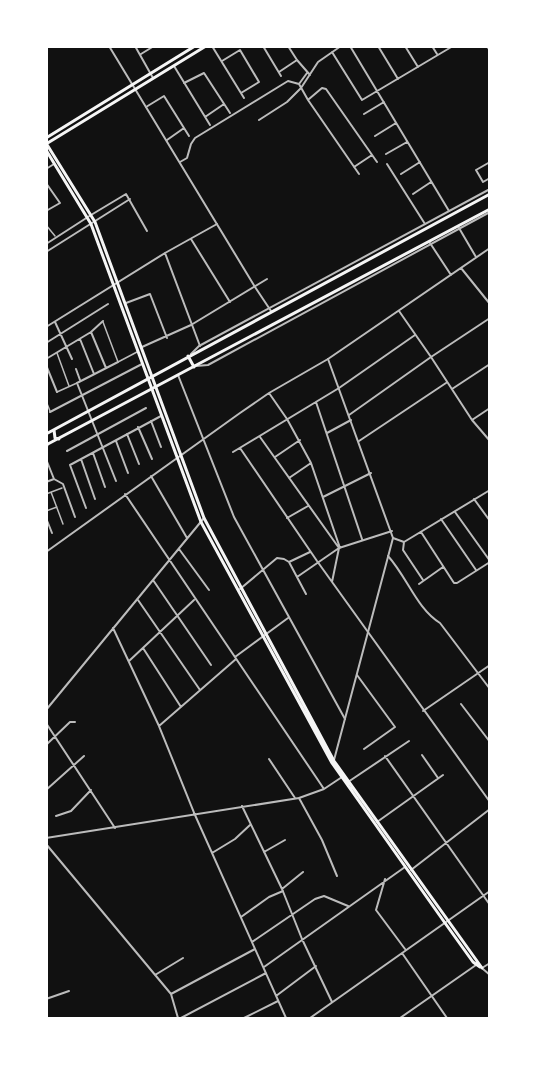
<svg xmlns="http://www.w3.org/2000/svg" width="536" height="1065" font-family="Quicksand,sans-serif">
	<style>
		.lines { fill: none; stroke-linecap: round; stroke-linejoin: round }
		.pedestrian { stroke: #bcbcbc; stroke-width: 1.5 }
		.minor { stroke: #bcbcbc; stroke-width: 2 }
		.tertiary { stroke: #bcbcbc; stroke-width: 2 }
		.secondary { stroke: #f5f5f5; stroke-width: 3 }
		.primary { stroke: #f5f5f5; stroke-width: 3 }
	</style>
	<rect width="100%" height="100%" fill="#111"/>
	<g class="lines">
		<path class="pedestrian" d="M46,225L55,236
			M103,322L118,362L137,352
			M57,353L69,386
			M57,392L77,383
			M46,401L50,411
			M51,492L63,524
			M46,494L62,488
			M46,511L57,507"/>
		<path class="minor" d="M109,46L132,84
			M135,46L153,78
			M212,46L244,98
			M263,46L281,76
			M288,46L297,60L310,75
			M350,46L449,211
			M378,46L398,79
			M405,46L418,67
			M432,46L437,54
			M332,52L362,100L453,46
			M141,54L154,46
			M222,61L240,50L259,82L241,93
			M174,66L210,125
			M279,72L297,60
			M184,83L204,73L230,113
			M299,84L307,73
			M309,99L322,88L326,89L377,162
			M146,107L164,96L189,136
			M364,114L384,102
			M205,117L224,104
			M259,120L287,102L301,88L318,62L341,46
			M375,136L396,123
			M167,140L184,128
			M386,154L407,142
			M180,162L187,158L191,144L195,138L288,81L299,84L308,100L359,174
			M490,162L476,170L483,182L490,178
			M387,164L425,224
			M354,167L372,155
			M46,169L54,164
			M401,174L420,162
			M46,183L60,203L46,211
			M413,194L431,182
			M91,215L126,194L147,231
			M459,228L476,257
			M191,239L230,302
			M430,243L451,275
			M46,252L130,199
			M165,253L200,346
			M461,268L490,304
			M126,303L150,294L167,338
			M399,311L431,357L472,420L490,441
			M55,322L72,359
			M46,327L165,253L217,224
			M91,332L106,368
			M80,339L94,374
			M46,343L108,304
			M142,347L191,325L267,279
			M46,359L91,332L103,321
			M46,365L57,392
			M76,369L80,380
			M178,375L234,517L345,719
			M452,389L490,364
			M269,393L287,419L311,463L340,548
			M316,402L362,539
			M50,412L142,364
			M349,415L431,357L490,318
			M472,420L490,408
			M151,421L161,447
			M138,427L152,459
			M327,433L351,420
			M127,434L139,464
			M260,437L339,548L332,582
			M116,441L128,473
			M359,441L446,383
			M240,448L317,561L490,802
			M67,451L146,408
			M233,452L339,388L415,335
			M93,453L105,487
			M275,457L300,440
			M46,459L54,479
			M81,459L95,499
			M151,476L187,538
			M289,478L311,463
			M116,481L77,383L118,362
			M46,482L54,479L63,484L75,517
			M125,494L324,789
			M323,497L371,473
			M474,499L490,521
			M86,508L70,465L161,416
			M455,512L490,561
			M46,518L52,533
			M287,518L308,506
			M441,519L476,570
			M421,532L454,583H457L490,562
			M393,538L404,542L490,490
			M404,542L403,550L423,580
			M179,549L209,590
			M46,552L240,413L269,393L328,359L490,248
			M388,556C407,577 417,609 440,623L490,689
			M289,562L310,552
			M297,577L339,548L392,531
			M153,580L211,665
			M419,584L443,567
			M240,589L277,558L284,559L289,562L306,594
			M138,600L200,690
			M113,628L159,726L195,815L286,1018
			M143,648L181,707
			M235,657L288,618
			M129,661L194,600
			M357,675L395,727L364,749
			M461,704L490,742
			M46,710L204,518
			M423,711L490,665
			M46,723L115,828
			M159,726L236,659
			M46,745L70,722H75
			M422,755L438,778
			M385,756L490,905
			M269,759L295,798
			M348,782L409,741
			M46,790L84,756
			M299,798L322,840L337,876
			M242,806L282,889L302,939L332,1002
			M56,816L71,811L91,790
			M377,822L443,775
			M46,838L299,798L324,789L342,777
			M46,844L171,994L178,1018
			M264,852L285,840
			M212,853L235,839L250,825
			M411,870L490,809
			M385,879L376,910L405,949
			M282,889L303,872
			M241,917L269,897L283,891
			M252,942L315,899L324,896L348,906
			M402,953L447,1018
			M264,967L405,867
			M483,969L490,975
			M155,975L183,958
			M171,994L255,949
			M276,996L316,966
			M46,999L69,991
			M181,1018L266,973
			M244,1018L278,1001
			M310,1018L490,891
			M489,1018H490"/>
		<path class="tertiary" d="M132,84L255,287L271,311
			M46,244L91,215
			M191,354L199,346L490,189
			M328,359L393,538L334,760
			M196,366L208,365L490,212
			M482,968L490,963
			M400,1018L476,965"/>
		<path class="secondary" d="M46,138L195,46
			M46,143L95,222L204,518L334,761L482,968
			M46,144L206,46
			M46,150L91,224L201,522L238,590L332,763L445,923L473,962L480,967"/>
		<path class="primary" d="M488,46L490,50
			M188,356L194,367
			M54,430L55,438L59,439
			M46,434L490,194
			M46,438L47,445
			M46,445L490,209"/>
	</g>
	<rect width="536" height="1065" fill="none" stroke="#ffffff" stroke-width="96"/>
</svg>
